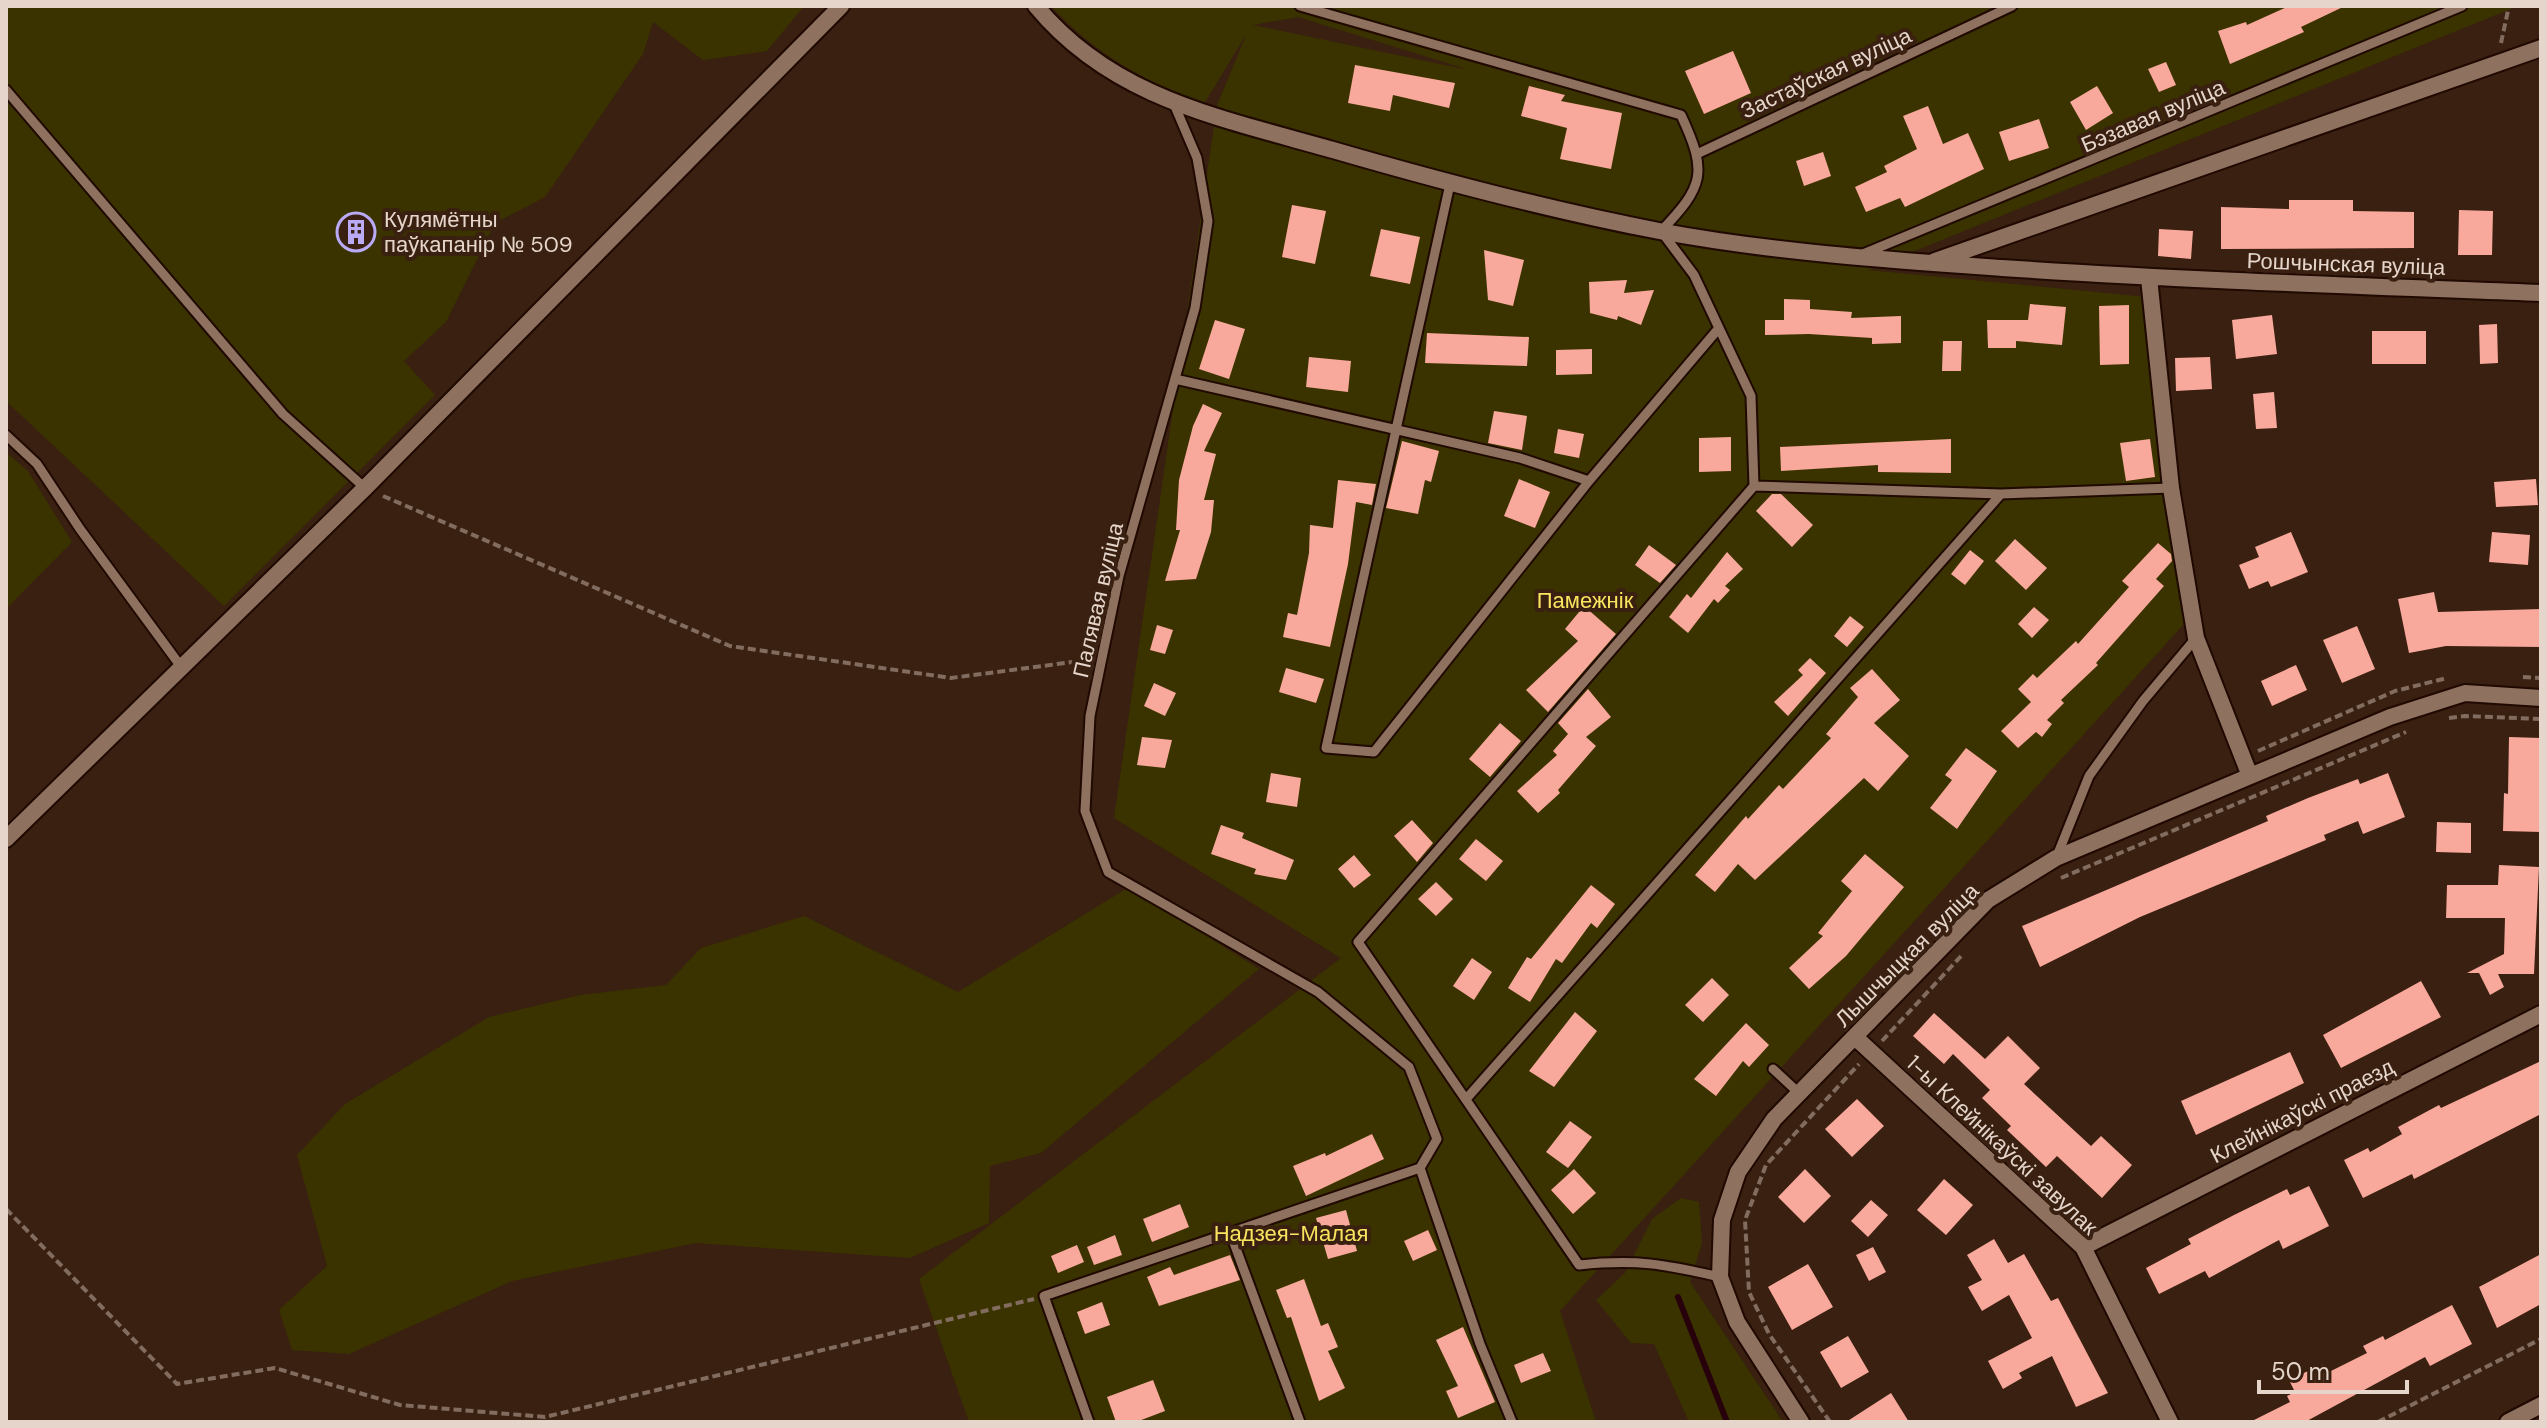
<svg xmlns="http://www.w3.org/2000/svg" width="2547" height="1428" font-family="'DM Sans',sans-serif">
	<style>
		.green { fill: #3a3300; fill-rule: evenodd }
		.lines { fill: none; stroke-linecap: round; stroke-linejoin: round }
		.stream { stroke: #27000b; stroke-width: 6 }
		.building { fill: #f9a89c }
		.service-casing { stroke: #1f0900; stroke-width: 13 }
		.minor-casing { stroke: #1f0900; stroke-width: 20 }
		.path { stroke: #816c5f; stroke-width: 4; stroke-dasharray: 8 4; stroke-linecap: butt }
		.service { stroke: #8f715f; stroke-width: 9 }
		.minor { stroke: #8f715f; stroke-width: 16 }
		.labels { text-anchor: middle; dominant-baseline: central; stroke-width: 8; stroke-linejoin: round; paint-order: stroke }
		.street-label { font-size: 22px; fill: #e5d5cb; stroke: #392010 }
		.poi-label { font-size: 22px; fill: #e5d5cb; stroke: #392010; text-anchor: start }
		.park-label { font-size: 22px; fill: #f9e45f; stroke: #392010 }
	</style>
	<rect width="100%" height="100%" fill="#392010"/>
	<path class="green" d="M6,6H804L767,51L703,60L653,22L643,54L545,197L495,223L446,322L404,361L435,395L224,606L6,401Z
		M1051,6H2518L1868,270L2147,297L2184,624L1560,1311L1596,1422H969L919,1279L1341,958L1114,818L1217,105L1247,33L1204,104C1144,81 1095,54 1051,6ZM1298,17L1463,68L1464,69L1253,25Z
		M6,452L28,471L72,542L6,609Z
		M1129,887L1259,969L1041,1153L990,1166L989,1223L910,1258L696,1243L512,1281L349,1354L292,1350L279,1310L327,1266L297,1155L345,1104L489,1017L580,995L666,985L701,948L804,916L958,992Z
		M1681,1198L1699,1202L1702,1243L1690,1282L1783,1422H1689L1654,1344L1631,1343L1596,1300L1625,1273L1652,1219Z"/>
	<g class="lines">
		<path class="stream" d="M1678,1297L1727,1422"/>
	</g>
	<path class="building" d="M2289,6H2345L2301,27L2304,32L2230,64L2218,31L2246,22L2247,25Z
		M1733,51L1751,93L1704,114L1685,71Z
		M2166,62L2176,85L2159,92L2148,69Z
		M1355,65L1455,83L1449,108L1393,95L1390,111L1348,103Z
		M1529,86L1565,95L1561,101L1622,113L1611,169L1560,159L1567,128L1521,116Z
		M2097,86L2113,113L2086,130L2070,102Z
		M1928,106L1943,144L1968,133L1984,169L1905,207L1900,198L1866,212L1855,187L1887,172L1884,166L1917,149L1903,116Z
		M2039,119L2049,148L2009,161L1999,132Z
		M1823,152L1831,176L1804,186L1796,161Z
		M2289,200H2353V211L2414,212V248L2221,249V207L2289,209Z
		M1292,205L1326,211L1315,264L1282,257Z
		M2459,210L2493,211L2492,255H2458Z
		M358,213L372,235L354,248L339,229Z
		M1381,229L1420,237L1410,284L1370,276Z
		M2159,229L2193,231L2191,259L2158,256Z
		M1484,250L1524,260L1513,306L1488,300Z
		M1627,280L1624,293L1654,290L1641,325L1618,316L1617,320L1590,313L1589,282Z
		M1784,299L1810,300V309L1852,312L1851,318L1901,316V343L1872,344V338L1809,334L1765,335V320H1784Z
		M2030,304L2066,307L2062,345L2016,341V348H1988L1987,320H2028Z
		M2129,305V364L2100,365L2099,306Z
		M2272,315L2277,354L2236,359L2232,320Z
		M1215,320L1245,329L1229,379L1199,369Z
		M2497,324L2498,363L2480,364L2479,325Z
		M2372,331H2426V364H2372Z
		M1427,333L1529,337L1527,366L1425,363Z
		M1943,341H1962L1961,371H1942Z
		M1592,349V374L1556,375V350Z
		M1309,357L1351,361L1348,392L1306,387Z
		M2210,357L2212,389L2176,391L2175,358Z
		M2274,392L2277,428L2256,429L2253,394Z
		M1203,404L1222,413L1204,451L1216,454L1204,500H1214L1211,532L1196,579L1165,581L1180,530H1176L1179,480L1193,426Z
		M1494,411L1527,416L1522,450L1488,443Z
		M1558,429L1584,434L1579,458L1554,453Z
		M1731,437V471L1699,472V438Z
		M1951,439V473L1878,472V465L1781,471L1780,447Z
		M2150,439L2155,477L2126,481L2120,443Z
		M1402,441L1439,451L1431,482L1425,480L1418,514L1386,508Z
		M1519,479L1550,492L1535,528L1504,516Z
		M2536,479L2538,505L2496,507L2494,482Z
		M1338,480L1376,484L1372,505L1356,502L1348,564L1330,647L1283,637L1288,613L1297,615L1309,553L1310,525L1333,528Z
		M1772,494H1781L1813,525L1792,547L1756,511Z
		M2291,532L2308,572L2271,587L2268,581L2249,589L2239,565L2259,557L2255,547Z
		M2492,532L2530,535L2528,565L2489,562Z
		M2015,539L2047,568L2026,590L1995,561Z
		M2158,543L2171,554L2172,561L2156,579L2164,586L2096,663L2098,665L2061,700L2064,703L2047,720L2052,724L2042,737L2036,732L2018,748L2001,731L2031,702L2018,689L2033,674L2037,678L2076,641L2078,644L2129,587L2122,581Z
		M1649,545L1676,565L1660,583L1635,565Z
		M1970,550L1984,561L1965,585L1951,574Z
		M1727,552L1743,569L1725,586L1730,590L1718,603L1714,599L1688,633L1669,617L1687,594L1691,598Z
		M2434,592L2438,612L2541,609V647L2446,646L2409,653L2398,599Z
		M1584,606L1616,634L1548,712L1526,690L1578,641L1565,629Z
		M2034,607L2049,620L2032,638L2018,624Z
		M1850,616L1864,627L1847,647L1834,636Z
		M1157,625L1173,630L1165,654L1150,650Z
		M2357,626L2375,669L2342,683L2323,640Z
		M1810,658L1826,673L1788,716L1774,702L1803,675L1798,670Z
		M2296,665L2307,690L2272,706L2261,681Z
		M1286,668L1324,679L1316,703L1279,692Z
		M1872,669L1900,700L1874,723L1909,756L1878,791L1864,778L1755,880L1738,864L1715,892L1695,875L1746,816L1748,819L1779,785L1783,789L1831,738L1826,734L1858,697L1850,688Z
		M1154,683L1176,693L1165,716L1144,706Z
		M1588,689L1611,717L1586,737L1596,746L1558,790L1560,793L1538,813L1517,791L1557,755L1553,751L1568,734L1558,723Z
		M1500,723L1521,741L1490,777L1469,759Z
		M1142,737L1172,740L1165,768L1137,765Z
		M2509,737L2541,738V832L2503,831L2504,793L2508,794Z
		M1966,748L1997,771L1957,829L1930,808L1952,780L1945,775Z
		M1271,773L1301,778L1297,807L1266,802Z
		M2388,773L2405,817L2363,834L2358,821L2324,835L2326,840L2140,917L2040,967L2022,926L2268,821L2266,816L2308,798L2358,779L2360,784Z
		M1412,820L1433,843L1417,862L1394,836Z
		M2437,822L2471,823V853L2436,852Z
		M1221,825L1244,833L1242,838L1294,860L1286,880L1254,874L1256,869L1211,854Z
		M1476,839L1503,861L1486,881L1459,859Z
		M1865,854L1904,887L1846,956L1809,989L1789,968L1823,936L1818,933L1852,891L1841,881Z
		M1354,855L1371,875L1354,888L1338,869Z
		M2499,865L2539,867L2534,974H2498L2504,987L2490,995L2479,973H2467L2504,954L2505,918H2446L2447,885H2498Z
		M1436,882L1453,899L1436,916L1418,899Z
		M1591,885L1615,904L1597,928L1591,923L1562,963L1556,959L1530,1002L1508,988L1527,957L1531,959Z
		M1472,958L1492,972L1474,1000L1453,986Z
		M1712,978L1729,995L1703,1022L1685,1005Z
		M2421,981L2441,1017L2341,1068L2323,1035Z
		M1575,1012L1597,1031L1554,1087L1529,1071Z
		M1934,1013L1985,1059L2008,1036L2040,1068L2024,1084L2091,1146L2101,1136L2132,1165L2102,1198L2057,1156L2046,1167L2007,1130L2011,1126L1982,1098L1990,1090L1953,1054L1944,1064L1913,1036Z
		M1746,1023L1769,1045L1749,1067L1743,1061L1716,1096L1694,1079Z
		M2290,1052L2304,1083L2196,1135L2181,1101Z
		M2541,1061V1114L2414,1179L2412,1174L2363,1198L2344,1160L2368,1148L2370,1152L2402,1134L2398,1127L2439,1105L2441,1108Z
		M1857,1099L1884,1126L1852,1157L1825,1129Z
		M1570,1121L1592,1137L1568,1168L1546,1152Z
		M1372,1134L1384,1159L1306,1196L1293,1166L1325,1153L1326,1156Z
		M1574,1169L1596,1193L1573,1214L1551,1190Z
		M1805,1169L1831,1196L1804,1223L1778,1197Z
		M1944,1179L1973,1205L1946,1235L1917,1210Z
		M2309,1186L2329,1226L2283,1249L2279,1240L2209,1278L2205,1271L2159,1294L2146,1268L2191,1244L2188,1239L2234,1215L2287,1189L2290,1195Z
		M1871,1200L1888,1215L1868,1237L1851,1221Z
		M1180,1204L1189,1227L1152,1242L1143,1219Z
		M1346,1210L1357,1251L1328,1259L1316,1218Z
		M1428,1230L1437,1250L1413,1261L1404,1241Z
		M1115,1235L1122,1255L1094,1265L1087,1247Z
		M1994,1239L2008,1263L2024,1254L2051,1301L2058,1298L2108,1393L2076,1407L2052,1356L2019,1373L2022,1378L2003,1389L1988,1361L2032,1338L2009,1295L1982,1311L1968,1287L1982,1280L1967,1255Z
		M1077,1245L1084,1262L1058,1273L1051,1256Z
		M1873,1247L1886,1272L1869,1281L1856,1255Z
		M2541,1254V1304L2497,1328L2479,1287Z
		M1230,1255L1240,1280L1159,1306L1147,1277L1170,1267L1174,1275Z
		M1808,1264L1833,1307L1792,1330L1768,1287Z
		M1304,1279L1321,1326L1328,1323L1338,1347L1328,1351L1345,1388L1319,1401L1291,1317L1287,1318L1276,1290Z
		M1102,1302L1110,1325L1085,1334L1077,1312Z
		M2452,1305L2472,1344L2430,1366L2425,1357L2305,1422H2250L2290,1402L2287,1396L2295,1392L2289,1380L2323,1364L2327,1373L2367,1353L2363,1346L2383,1336L2385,1340Z
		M1463,1327L1495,1402L1458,1418L1446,1391L1458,1386L1436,1340Z
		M1848,1336L1869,1372L1841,1388L1820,1352Z
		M1543,1353L1551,1371L1521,1383L1514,1365Z
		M1153,1380L1165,1411L1136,1422H1116L1107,1397Z
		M1891,1393L1909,1422H1846L1877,1402Z"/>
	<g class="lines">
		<g class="service-casing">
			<path id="service" d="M1300,6L1681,115C1708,173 1704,186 1661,231L1694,275L1751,396L1754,486L1358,942L1579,1265C1636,1259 1664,1264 1720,1277
				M6,90L283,414L365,488
				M1699,153L2012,6
				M1450,184L1326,748L1374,752L1589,481L1719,328
				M1863,254L2462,6
				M1175,379L1520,458L1589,481
				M6,435L37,464L80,529L182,668
				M1754,486L2001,494L2171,488
				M2057,856L2089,776L2143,701L2196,638
				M1773,1069L1800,1094
				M1467,1098L2001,494
				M1420,1168L1480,1344L1512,1422
				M1231,1235L1300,1422
				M1089,1422L1044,1296L1420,1168L1437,1139L1409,1067L1318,992L1108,872L1085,811L1090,716L1102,658L1119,576L1195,308L1208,221L1197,158L1174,104"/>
		</g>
		<g class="minor-casing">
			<path id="minor" d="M1036,6C1113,99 1222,118 1333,150C1440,181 1549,210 1659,231C1771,252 1888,260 2002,268C2181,280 2361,286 2541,293
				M1935,261L2541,48
				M2149,278L2171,488L2196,638L2250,776
				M6,839L365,488L841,6
				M1856,1038L2083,1247L2170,1422
				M2083,1247L2541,1014
				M1801,1422L1737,1322L1720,1277L1722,1220L1738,1172L1774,1119L1988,900L2056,858L2390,717L2465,693L2541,698
				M2508,1422L2541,1405"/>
		</g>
		<path class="path" d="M2501,43L2509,6
			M383,496L730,646L951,678L1088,660
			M2523,677L2541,678
			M2449,718L2465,716L2541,719
			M2258,751L2395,691L2447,678
			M2061,878L2406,732
			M1882,1041L1963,954
			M6,1209L177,1384L275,1368L400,1405L545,1417L1034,1299
			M1830,1422L1769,1334L1749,1292L1745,1220L1766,1165L1859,1064
			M2378,1422L2541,1339"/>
		<use href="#service" class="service"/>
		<use href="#minor" class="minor"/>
	</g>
	<defs>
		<g id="building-ring" transform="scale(2)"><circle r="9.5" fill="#392010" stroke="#baaaf6" stroke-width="1.5"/><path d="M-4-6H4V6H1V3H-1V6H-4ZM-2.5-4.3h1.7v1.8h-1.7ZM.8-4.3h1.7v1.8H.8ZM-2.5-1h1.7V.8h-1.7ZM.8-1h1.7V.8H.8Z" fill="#baaaf6"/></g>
	</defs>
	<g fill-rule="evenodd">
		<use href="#building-ring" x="356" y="232"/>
	</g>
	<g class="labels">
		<g class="street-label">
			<text transform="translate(1826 73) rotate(-25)">Застаўская вуліца</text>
			<text transform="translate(2153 116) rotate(-23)">Бэзавая вуліца</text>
			<text transform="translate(2346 264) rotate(2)">Рошчынская вуліца</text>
			<text transform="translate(1098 600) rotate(-77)">Палявая вуліца</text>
			<text transform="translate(1907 955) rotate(-45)">Лышчыцкая вуліца</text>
			<text transform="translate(2302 1111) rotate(-27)">Клейнікаўскі праезд</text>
			<text transform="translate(2002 1145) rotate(43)">1-ы Клейнікаўскі завулак</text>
		</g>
		<g class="poi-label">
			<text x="384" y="219">Кулямётны<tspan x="384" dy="25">паўкапанір № 509</tspan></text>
		</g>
		<g class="park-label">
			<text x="1585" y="600">Памежнік</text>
			<text x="1291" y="1233">Надзея-Малая</text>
		</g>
	</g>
	<rect width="2547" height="1428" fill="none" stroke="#e5d5cb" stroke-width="16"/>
	<path d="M2259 1380v12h148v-12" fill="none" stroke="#e5d5cb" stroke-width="4"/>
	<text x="2271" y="1380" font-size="24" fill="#e5d5cb" stroke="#392010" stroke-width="6" paint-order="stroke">50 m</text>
</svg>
